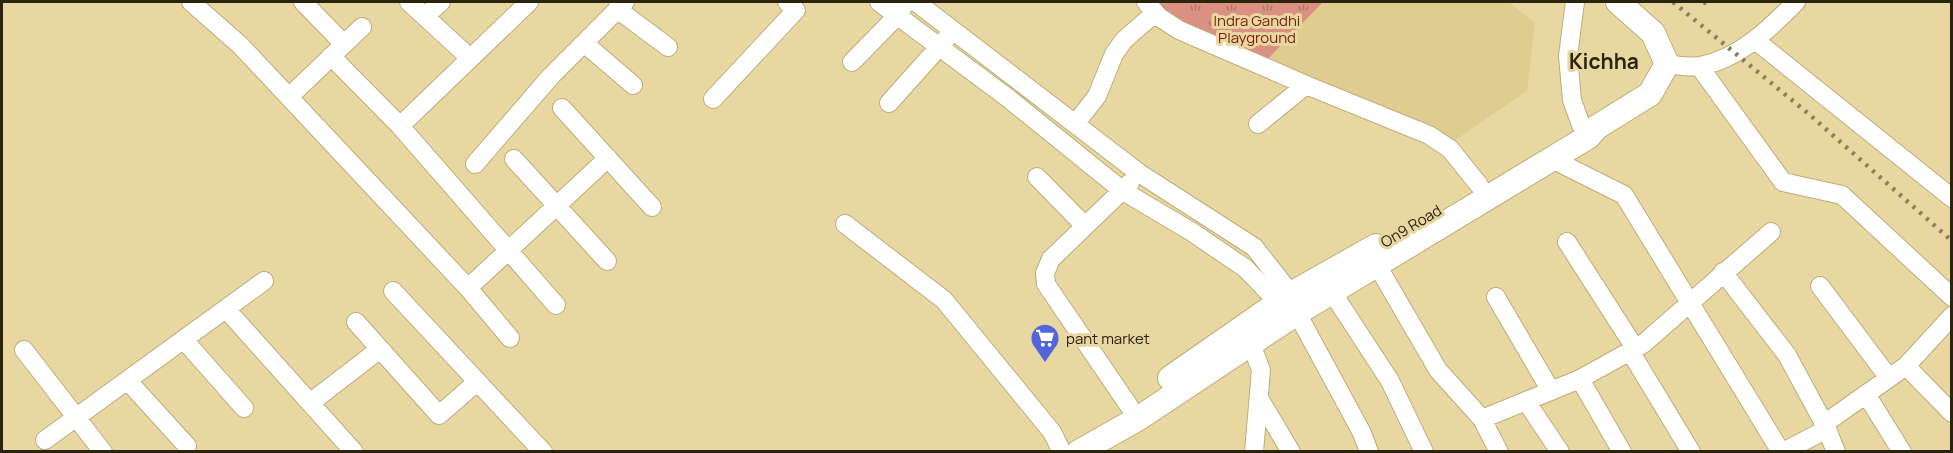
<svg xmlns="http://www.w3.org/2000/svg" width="1953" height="453" font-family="Manrope,sans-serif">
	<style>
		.built { fill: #dfcc8f }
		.grass { fill: url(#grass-tufts) }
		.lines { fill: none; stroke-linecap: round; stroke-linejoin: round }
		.minor-casing { stroke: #bead79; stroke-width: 20 }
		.major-casing { stroke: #bead79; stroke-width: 26 }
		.minor { stroke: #fff; stroke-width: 18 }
		.major { stroke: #fff; stroke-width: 24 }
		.rail { stroke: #8c805a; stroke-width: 4.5; stroke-dasharray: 3 6; stroke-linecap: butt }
		.labels { text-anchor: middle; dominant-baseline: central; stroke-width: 6; stroke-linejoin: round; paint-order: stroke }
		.park-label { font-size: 15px; fill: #7a1d0c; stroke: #e8d7a1 }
		.street-label { font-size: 15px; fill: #2a240f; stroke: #e8d7a1 }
		.poi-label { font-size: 15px; fill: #2a240f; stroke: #e8d7a1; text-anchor: start }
		.district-label { font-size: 21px; font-weight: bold; fill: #2a240f; stroke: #e8d7a1 }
	</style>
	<defs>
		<pattern id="grass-tufts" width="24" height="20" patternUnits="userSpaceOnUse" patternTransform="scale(1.5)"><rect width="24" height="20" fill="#db9182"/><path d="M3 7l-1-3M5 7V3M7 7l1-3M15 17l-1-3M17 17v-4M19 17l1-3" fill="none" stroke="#b27669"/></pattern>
	</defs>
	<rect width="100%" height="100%" fill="#e8d7a1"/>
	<path class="built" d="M1323,2H1509L1535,23L1527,91L1452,142L1266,61Z"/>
	<path class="grass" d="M1155,2H1323L1266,61L1184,28Z"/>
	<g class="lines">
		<g class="minor-casing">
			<path id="minor" d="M191,2L240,45L468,288L510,338
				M303,2L344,44
				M409,2L470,58
				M879,2L1008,98L1123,191L1192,232L1245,268L1279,303
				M916,2L1139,173L1254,247L1291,294
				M1146,2L1159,17L1179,30L1306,85L1429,135L1450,149L1479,185
				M1575,2L1568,56L1572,100L1581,125
				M617,9L668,47
				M425,16L441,2
				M1755,40L1952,198
				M584,43L633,85
				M331,56L400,126L556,305
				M852,62L898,15L904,5
				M1667,64C1677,65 1690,68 1700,66C1739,59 1769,29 1796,2
				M1699,66L1783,182L1842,195L1952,297
				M289,97L362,27
				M713,99L796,10L787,2
				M889,103L947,38
				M562,108L652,207
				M1075,124L1097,96L1114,54L1124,40L1155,13
				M1258,124L1306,85
				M400,126L529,2
				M514,159L607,261
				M1552,159L1624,195L1781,452
				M475,164L551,76L625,2
				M1037,177L1085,226
				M845,224L944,300L1052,432L1062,452
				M1567,242L1635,348
				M1377,265L1438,370L1482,419L1499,452
				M1723,272L1787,355L1827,429L1836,452
				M1820,286L1889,378
				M468,288L608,158
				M393,291L543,452
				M1332,292L1390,381L1424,452
				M1496,297L1551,391
				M227,310L354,452
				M1297,313L1362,433L1369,452
				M356,322L439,415L477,382
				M184,340L244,408
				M1251,344L1261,370L1254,452
				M24,350L103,452
				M1630,351L1691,452
				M1906,366L1952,413
				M1580,379L1622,452
				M128,381L187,446
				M1866,394L1902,452
				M1259,398L1291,452
				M1526,401L1560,452
				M310,403L380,349
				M1129,406L1046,284L1045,273L1051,259L1130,183
				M1482,419L1580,379L1643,344L1771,232
				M1824,424L1906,366L1952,316
				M45,440L264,281
				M1783,452L1827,429"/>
		</g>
		<g class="major-casing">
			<path id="major" d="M1170,378L1291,294L1376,246
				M1079,452L1139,418L1297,313L1588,137L1597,127L1650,94L1667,64L1653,33L1618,2"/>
		</g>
		<use href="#minor" class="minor"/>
		<use href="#major" class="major"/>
		<path class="rail" d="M1673,2L1810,115L1952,241
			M1704,2L1708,5"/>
	</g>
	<defs>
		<g id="supermarket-pin" transform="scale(1.5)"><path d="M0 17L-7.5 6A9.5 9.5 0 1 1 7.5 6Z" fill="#5265db" stroke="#e8d7a1"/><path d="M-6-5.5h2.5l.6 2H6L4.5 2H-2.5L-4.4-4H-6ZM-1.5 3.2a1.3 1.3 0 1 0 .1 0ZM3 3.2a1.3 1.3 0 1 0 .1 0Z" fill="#fff"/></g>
	</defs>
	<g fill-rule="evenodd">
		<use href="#supermarket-pin" x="1045" y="338"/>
	</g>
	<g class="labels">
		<g class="park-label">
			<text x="1257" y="20">Indra Gandhi<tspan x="1257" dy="17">Playground</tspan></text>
		</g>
		<g class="street-label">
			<text transform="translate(1411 226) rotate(-31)">On9 Road</text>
		</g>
		<g class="poi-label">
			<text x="1066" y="338">pant market</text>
		</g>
		<g class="district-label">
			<text x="1604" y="61">Kichha</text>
		</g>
	</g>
	<rect width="1953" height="453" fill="none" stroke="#2a240f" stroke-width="6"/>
</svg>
